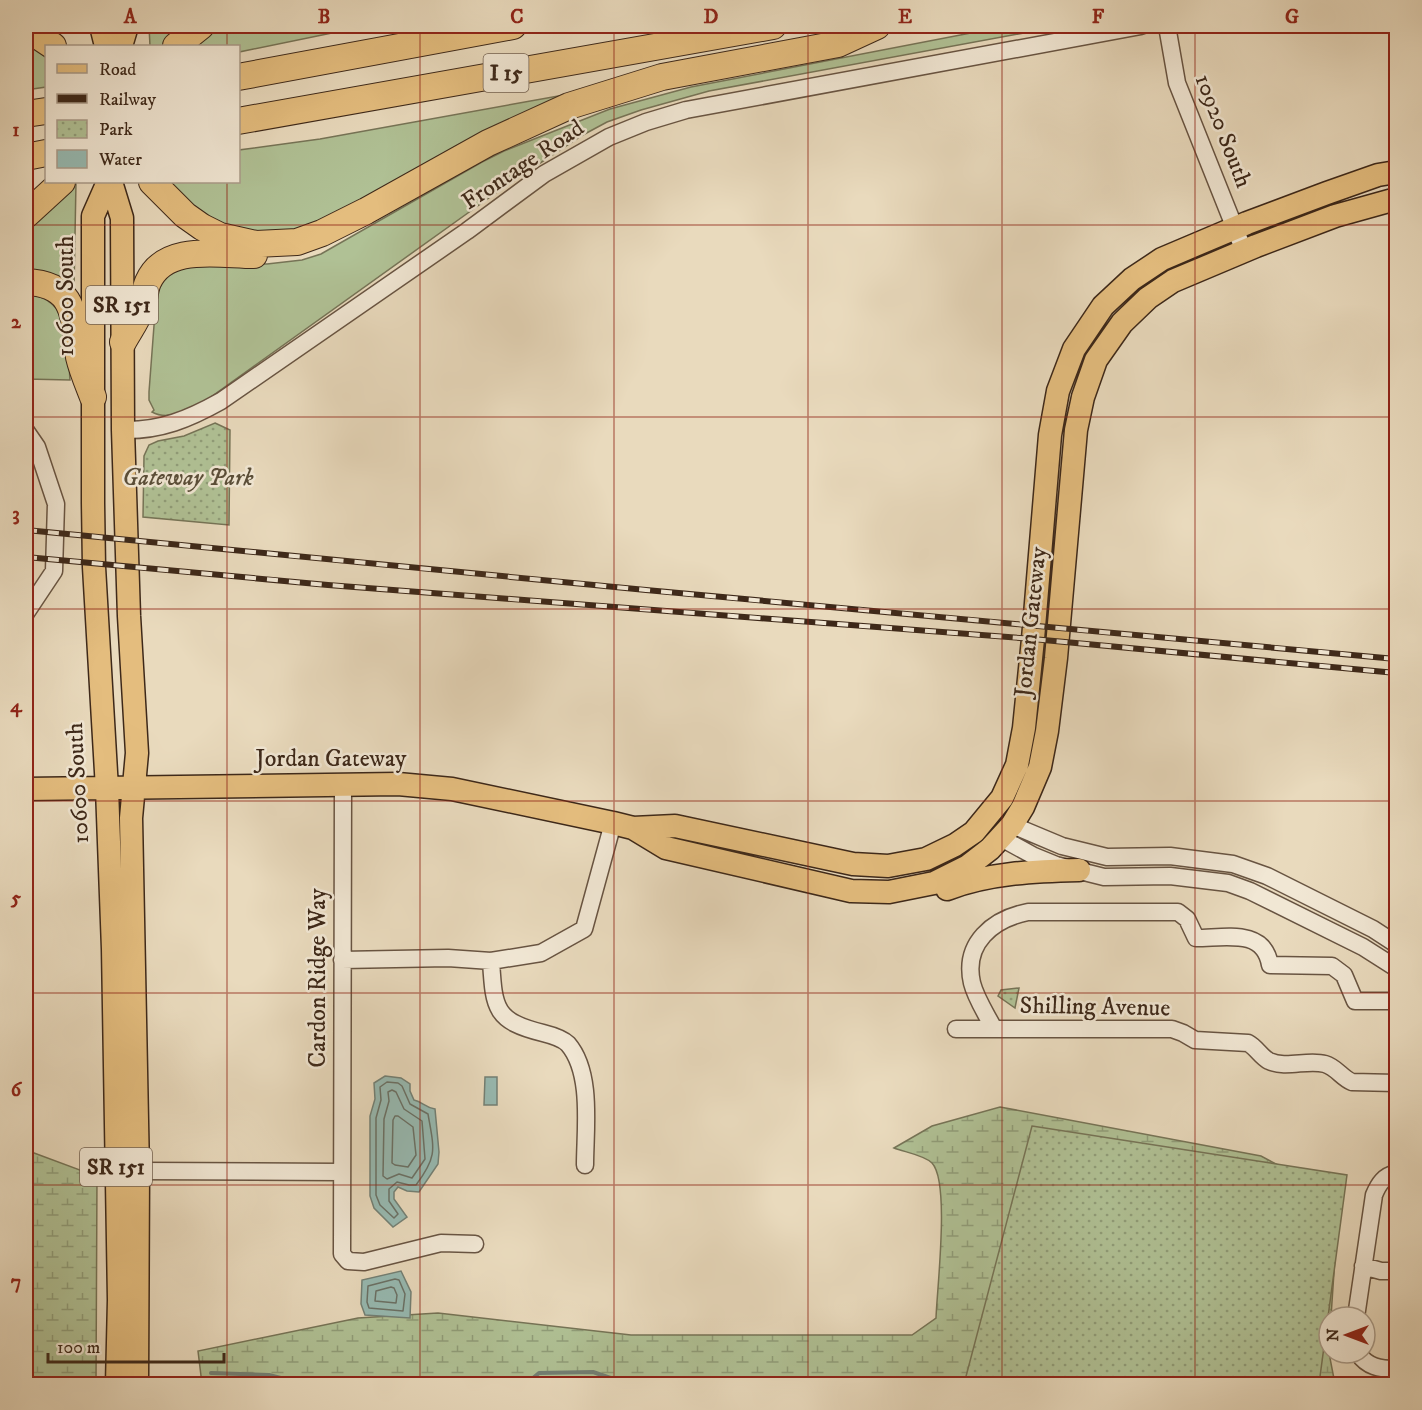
<svg xmlns="http://www.w3.org/2000/svg" width="1422" height="1410" font-family="'IM FELL DW Pica',serif">
	<style>
		.green { fill: #b0c195; stroke: #767457; stroke-width: 1.5 }
		.wetland { fill: url(#wetland-marsh); stroke: #767457; stroke-width: 1.5 }
		.park { fill: url(#park-dots); stroke: #767457; stroke-width: 1.5 }
		.water { fill: #97bab2; stroke: #738075; stroke-width: 1.5 }
		.lines { fill: none; stroke-linecap: round; stroke-linejoin: round }
		.shore { stroke: #6a7166; stroke-width: 1.5 }
		.stream { stroke: #738075; stroke-width: 4 }
		.minor-casing { stroke: #685442; stroke-width: 19 }
		.major-casing { stroke: #3d2819; stroke-width: 25 }
		.highway-casing { stroke: #3d2819; stroke-width: 28 }
		.minor { stroke: #f1e7d4; stroke-width: 16 }
		.major { stroke: #e4bd7e; stroke-width: 22 }
		.highway { stroke: #e4bd7e; stroke-width: 26 }
		.rail-casing { stroke: #3d2819; stroke-width: 6 }
		.rail { stroke: #f1e7d4; stroke-width: 4; stroke-dasharray: 11; stroke-linecap: butt }
		.grid { fill: none; stroke: #8f2418; stroke-width: 1.5; stroke-opacity: 0.55 }
		.labels { text-anchor: middle; dominant-baseline: central; stroke-width: 5; stroke-linejoin: round; paint-order: stroke }
		.shield { fill: #f1e7d4; stroke: #736151; stroke-width: 1.5 }
		.shield-label { font-size: 22px; font-weight: bold; fill: #3d2819 }
		.street-label { font-size: 24px; fill: #3d2819; stroke: #f1e7d4 }
		.park-label { font-size: 24px; font-style: italic; fill: #5a4e38; stroke: #f1e7d4 }
		.neatline { fill: none; stroke: #8f2418; stroke-width: 2 }
		.grid-label { font-size: 20px; text-anchor: middle; font-weight: bold; fill: #8f2418 }
	</style>
	<defs>
		<pattern id="wetland-marsh" width="20" height="14" patternUnits="userSpaceOnUse" patternTransform="scale(1.5)"><rect width="20" height="14" fill="#b0c195"/><path d="M1 5h8M5 5V1M11 12h8M15 12V8" fill="none" stroke="#909d79"/></pattern>
		<pattern id="park-dots" width="8" height="8" patternUnits="userSpaceOnUse" patternTransform="scale(1.5)"><rect width="8" height="8" fill="#b0c195"/><path d="M2 2h.1M6 6h.1" fill="none" stroke="#909d79" stroke-width="1.8" stroke-linecap="round"/></pattern>
	</defs>
	<rect width="100%" height="100%" fill="#e9dabd"/>
	<filter id="stains"><feTurbulence type="fractalNoise" baseFrequency=".00333" numOctaves="4"/><feColorMatrix values="0 0 0 0 .2 0 0 0 0 .09 0 0 0 0 .02 0 0 0 .5 -.17"/></filter>
	<radialGradient id="worn" r=".72"><stop offset=".6" stop-color="#630" stop-opacity="0"/><stop offset="1" stop-color="#630" stop-opacity=".3"/></radialGradient>
	<path class="green" d="M149,26H186L164,46H150Z
		M220,26H366L239,52L238,46H193Z
		M1007,26H1062L709,91L641,110L607,122L581,136L507,185L208,399C193,408 170,422 152,412L154,410L149,400V392L156,299L162,274L197,262L267,264L302,260L321,254L482,162L504,151L610,109L691,87Z
		M26,41L46,54V87L26,90Z
		M564,95L458,145L381,190L299,232H242L204,217L165,182H238L239,150L320,139Z
		M74,182H76L74,290L26,276V227L38,218Z
		M26,293C33,295 41,296 48,301C71,315 68,356 70,380L26,379Z"/>
	<path class="wetland" d="M1000,1107L1261,1156L1339,1197L1331,1317H1329V1353L1335,1384H202L198,1351L358,1318L438,1313L631,1335H912L936,1318C937,1288 950,1182 932,1163C924,1155 904,1152 894,1148L932,1126Z
		M26,1150L80,1170L87,1181L97,1175L96,1384H26Z"/>
	<path class="park" d="M215,423L230,430L229,525L143,517L144,456L149,445L158,441L184,436Z
		M1019,988L1015,1008L998,996L1001,990Z
		M1032,1126L1347,1175L1319,1384H964Z"/>
	<path class="water" d="M385,1076L401,1078L410,1084V1091L414,1100C423,1102 424,1107 435,1109L439,1152L438,1164L419,1192L407,1191L398,1187L394,1192V1199L407,1217L393,1227L374,1208L370,1196V1116L375,1099L374,1083Z
		M485,1077H497V1105H484Z
		M401,1271L411,1292L410,1318L365,1315L361,1304L362,1280Z"/>
	<g class="lines">
		<path class="shore" d="M387,1082L398,1083L402,1086L410,1104L428,1114C434,1149 438,1156 416,1185H409L397,1182L389,1189V1201L398,1214L394,1218L380,1205L376,1195V1118L381,1100L380,1087Z
			M392,1090L396,1092L404,1109L422,1121L425,1159L412,1178L399,1174L387,1179L383,1176L384,1119L389,1101L388,1092Z
			M395,1116H398L413,1127L416,1155L408,1167L395,1165L392,1163L393,1120Z
			M395,1279L399,1280L405,1294L403,1311L369,1308L367,1302L368,1286Z
			M391,1287L394,1288L397,1295L396,1303L375,1301L376,1291Z"/>
		<path class="stream" d="M211,1373L269,1375L304,1384
			M526,1384L539,1373L593,1372L628,1384"/>
		<g class="minor-casing">
			<path id="minor" d="M1167,26L1177,83L1244,251
				M123,430C160,431 189,419 221,401L467,231L544,174L609,137L646,122L686,110L1141,26
				M26,431L37,447L56,504L54,571L26,613
				M343,784L342,1254L348,1261L364,1262L441,1243L475,1244
				M1012,825L1062,846L1107,857L1170,856L1233,864L1267,876L1373,929L1396,944
				M1001,838L1034,856L1056,865L1104,877L1170,876L1228,883L1250,891L1363,947L1396,968
				M342,960L448,958L491,961L541,953L584,929L613,823
				M491,961C494,1008 494,1021 543,1033C551,1035 563,1039 568,1044C593,1073 585,1130 585,1165
				M956,1029H1172L1183,1033L1195,1040L1248,1043C1256,1047 1261,1057 1269,1061C1286,1069 1308,1059 1325,1064C1336,1067 1342,1078 1352,1082L1396,1083
				M994,1029C987,1015 976,999 972,983C963,943 993,919 1028,912H1178L1187,919L1196,938C1225,938 1264,928 1270,965L1332,966L1344,975L1355,1001H1396
				M138,1171L341,1172
				M1363,1266L1381,1271H1396
				M1356,1317L1374,1195C1379,1183 1384,1176 1396,1173
				M1358,1353C1367,1367 1380,1369 1396,1369"/>
		</g>
		<g class="major-casing">
			<path id="major" d="M101,26L106,46
				M121,46L127,26
				M108,182L93,216V503L94,567L107,789L113,949L119,1300L117,1384
				M111,182L122,218L123,430L129,616L137,753L131,818L138,1171L137,1384
				M26,789L398,784L452,789L613,823L633,828L666,848L851,891L889,892L934,883L968,866L990,849L1012,825L1023,807L1040,767L1047,731L1056,658L1076,430L1083,397L1096,360L1122,323L1148,298L1173,281L1256,246L1335,216L1396,199
				M633,828L675,826L853,864L888,866L926,859L955,845L974,832L1002,798L1017,765L1024,728L1033,639L1050,435L1058,391L1074,349L1103,306L1132,279L1162,259L1247,223L1327,193L1378,175L1396,172
				M947,889C988,873 1036,871 1079,870"/>
		</g>
		<g class="highway-casing">
			<path id="highway" d="M26,28L53,46
				M176,46L201,26
				M238,77L513,26
				M26,114L46,111
				M238,121L773,26
				M26,157L46,153
				M152,182L185,215L202,227L220,236L256,244L297,242L322,233L366,211L488,143L569,106L662,77L838,44L877,26
				M26,215L62,182
				M26,282C78,284 73,319 79,357C82,370 88,384 93,397
				M123,342C129,331 137,320 141,309C145,301 144,291 148,282C165,243 219,255 254,255"/>
		</g>
		<use href="#minor" class="minor"/>
		<use href="#major" class="major"/>
		<use href="#highway" class="highway"/>
		<g class="rail-casing">
			<path id="rail" d="M26,530L646,590L1396,659
				M26,557L328,585L1033,639L1396,673"/>
		</g>
		<use href="#rail" class="rail"/>
	</g>
	<path class="grid" d="M227,26V46M420,26V1384M614,26V1384M808,26V1384M1002,26V1384M1195,26V1384M227,182V1384M26,225H1396M26,417H1396M26,609H1396M26,801H1396M26,993H1396M26,1185H1396"/>
	<g class="labels">
		<g class="shield">
			<rect x="483.5" y="54" width="45" height="38" rx="4.5"/>
			<rect x="86" y="286" width="72" height="38" rx="4.5"/>
			<rect x="80" y="1148" width="72" height="38" rx="4.5"/>
		</g>
		<g class="shield-label">
			<text x="506" y="73">I 15</text>
			<text x="122" y="305">SR 151</text>
			<text x="116" y="1167">SR 151</text>
		</g>
		<g class="street-label">
			<text transform="translate(1223 131) rotate(69)">10920 South</text>
			<text transform="translate(523 165) rotate(-34)">Frontage Road</text>
			<text transform="translate(66 296) rotate(-90)">10600 South</text>
			<text transform="translate(1031 622) rotate(-84)">Jordan Gateway</text>
			<text x="331" y="759">Jordan Gateway</text>
			<text transform="translate(78 783) rotate(-93)">10600 South</text>
			<text transform="translate(318 978) rotate(-90)">Cardon Ridge Way</text>
			<text transform="translate(1095 1007) rotate(1)">Shilling Avenue</text>
		</g>
		<g class="park-label">
			<text x="188" y="478">Gateway Park</text>
		</g>
	</g>
	<rect width="1422" height="1410" fill="none" stroke="#e9dabd" stroke-width="66"/>
	<rect x="45" y="45" width="195" height="138" fill="#f1e7d4" stroke="#a99b89" stroke-width="1.5"/>
	<rect x="57" y="64" width="30" height="9" fill="#e4bd7e" stroke="#a99b89" stroke-width="1.5"/>
	<text x="99" y="75" font-size="18" fill="#3d2819">Road</text>
	<rect x="57" y="94" width="30" height="9" fill="#3d2819" stroke="#a99b89" stroke-width="1.5"/>
	<text x="99" y="105" font-size="18" fill="#3d2819">Railway</text>
	<rect x="57" y="120" width="30" height="18" fill="url(#park-dots)" stroke="#a99b89" stroke-width="1.5"/>
	<text x="99" y="135" font-size="18" fill="#3d2819">Park</text>
	<rect x="57" y="150" width="30" height="18" fill="#97bab2" stroke="#a99b89" stroke-width="1.5"/>
	<text x="99" y="165" font-size="18" fill="#3d2819">Water</text>
	<g transform="translate(1347 1335) rotate(270)"><circle r="28" fill="#f1e7d4" stroke="#a99b89" stroke-width="1.5"/>
	<path d="M0-4.5L10 22L0 15L-10 22Z" fill="#8f2418"/>
	<text y="-9" font-size="16" font-weight="bold" text-anchor="middle" fill="#3d2819">N</text>
	</g>
	<path d="M48 1353v9h176v-9" fill="none" stroke="#3d2819" stroke-width="3"/>
	<text x="57" y="1353" font-size="18" fill="#3d2819" stroke="#f1e7d4" stroke-width="4.5" paint-order="stroke">100 m</text>
	<rect x="33" y="33" width="1356" height="1344" class="neatline"/>
	<g class="grid-label">
		<text x="130" y="23">A</text>
		<text x="324" y="23">B</text>
		<text x="517" y="23">C</text>
		<text x="711" y="23">D</text>
		<text x="905" y="23">E</text>
		<text x="1098" y="23">F</text>
		<text x="1292" y="23">G</text>
		<text x="16" y="136">1</text>
		<text x="16" y="328">2</text>
		<text x="16" y="520">3</text>
		<text x="16" y="712">4</text>
		<text x="16" y="904">5</text>
		<text x="16" y="1096">6</text>
		<text x="16" y="1288">7</text>
	</g>
	<rect width="100%" height="100%" filter="url(#stains)"/>
	<rect width="100%" height="100%" fill="url(#worn)"/>
</svg>
